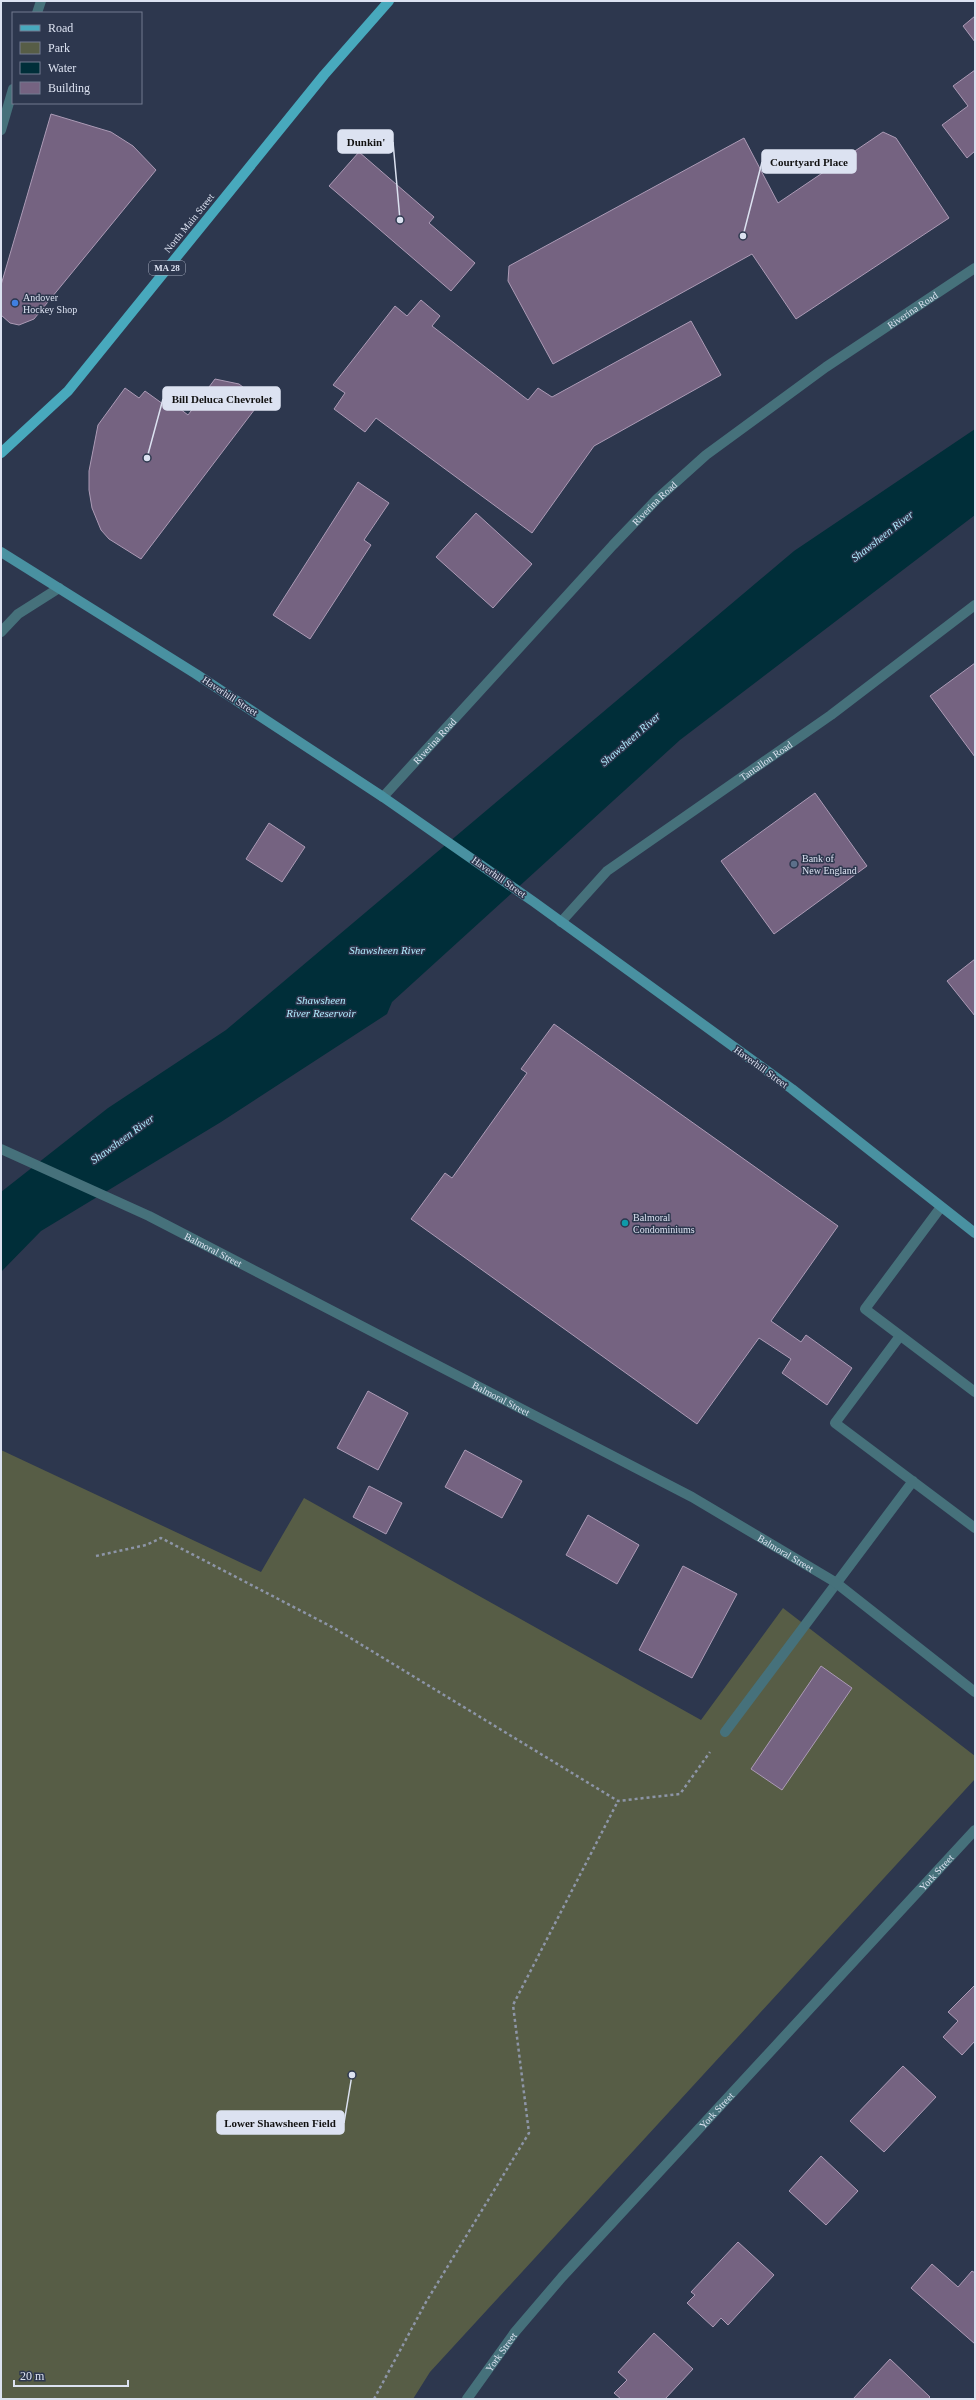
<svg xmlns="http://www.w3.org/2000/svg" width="976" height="2400" font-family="'Times New Roman',serif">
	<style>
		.green { fill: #575d46 }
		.water { fill: #002e39 }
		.building { fill: #756381; stroke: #ac9bb6 }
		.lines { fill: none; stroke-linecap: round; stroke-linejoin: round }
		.path { stroke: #8d95a7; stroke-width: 2.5; stroke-dasharray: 3 3; stroke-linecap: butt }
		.lane { stroke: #46717b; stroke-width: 10 }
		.street { stroke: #46717b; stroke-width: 10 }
		.secondary { stroke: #4991a1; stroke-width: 10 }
		.primary { stroke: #48a9bd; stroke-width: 10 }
		.shop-dot { fill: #3f7fe0; stroke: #2d374e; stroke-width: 1.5 }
		.service-dot { fill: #5c6f8a; stroke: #2d374e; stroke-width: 1.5 }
		.culture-dot { fill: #0f9aa8; stroke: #2d374e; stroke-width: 1.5 }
		.labels { text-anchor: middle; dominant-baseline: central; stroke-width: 3; stroke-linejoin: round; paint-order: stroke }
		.shield { fill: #2d374e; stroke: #a8afc0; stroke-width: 1 }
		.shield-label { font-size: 9px; font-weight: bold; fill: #dce2f1 }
		.street-label { font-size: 10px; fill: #dce2f1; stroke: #2d374e }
		.poi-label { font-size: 10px; fill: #dce2f1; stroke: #2d374e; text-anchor: start }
		.water-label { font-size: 11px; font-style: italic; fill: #b1ecff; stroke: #2d374e }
		.leader { fill: none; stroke: #dce2f1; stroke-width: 1.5 }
		.callout-dot { fill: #dce2f1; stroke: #2d374e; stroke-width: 1.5 }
		.callout { fill: #dce2f1; stroke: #dce2f1; stroke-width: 1.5 }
		.callout-label { font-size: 11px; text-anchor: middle; font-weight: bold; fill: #111 }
	</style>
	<rect width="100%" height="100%" fill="#2d374e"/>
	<path class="green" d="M1,1450L261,1572L304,1498L701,1720L783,1608L975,1756V1779L430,2372L413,2399H1Z"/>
	<path class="water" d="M975,429V515L680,740L392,1002L387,1014L221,1122L41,1231L1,1272V1192L108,1108L226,1030L794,551Z"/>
	<path class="building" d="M975,16V42L963,26Z
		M975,70V151L967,158L942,125L968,106L953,86Z
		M51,114L111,132L133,146L156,170L34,319L19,325L10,323L1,315V285Z
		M883,132L896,138L949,218L796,319L752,254L553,364L508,281L509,266L744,138L778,203Z
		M359,152L434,217L429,223L475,263L451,291L329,186Z
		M421,300L440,316L432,326L528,400L538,388L552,397L691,321L721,375L594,446L532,533L376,418L365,432L334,409L345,393L333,385L395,306L407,316Z
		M215,379L239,384L261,401L141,559L109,539L101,530L92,508L89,490V471L98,425L125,388L139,398L145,391L163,404L167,399L188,415Z
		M358,482L389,503L364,540L371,545L310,639L273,615Z
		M476,513L532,564L493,608L436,557Z
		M975,663V757L930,696Z
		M815,793L867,866L774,934L721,861Z
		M269,823L305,847L282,882L246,859Z
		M975,959V1016L947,981Z
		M554,1024L838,1226L771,1321L801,1342L806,1335L852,1368L827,1405L782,1373L791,1359L759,1338L697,1424L411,1219L445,1173L452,1178L527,1073L521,1069Z
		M368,1391L408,1413L378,1470L337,1448Z
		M465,1450L522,1481L502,1518L445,1487Z
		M369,1486L402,1503L386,1534L353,1517Z
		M588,1515L639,1545L617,1584L566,1555Z
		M683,1566L737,1594L692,1678L639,1650Z
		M821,1666L852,1688L782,1790L751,1769Z
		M975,1985V2041L962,2055L943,2037L958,2021L948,2012Z
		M903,2066L936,2097L884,2152L850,2121Z
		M821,2156L858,2191L826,2225L789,2191Z
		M738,2242L774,2275L728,2325L721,2318L713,2327L687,2303L695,2295L691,2292Z
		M932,2264L958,2287L972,2271L975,2273V2344L911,2288Z
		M654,2333L693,2369L665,2399H621L614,2393L627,2380L618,2372Z
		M890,2359L930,2397L928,2399H853Z"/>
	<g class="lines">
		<path class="path" d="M96,1556L146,1545L161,1538L334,1628L618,1801L680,1794L710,1752
			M374,2399L426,2302L529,2133L513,2005L618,1801"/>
		<path class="lane" d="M1,632L18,614L59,588
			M941,1207L865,1309L975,1392
			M900,1336L835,1423L975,1528
			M725,1732L913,1481"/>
		<g class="street">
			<path d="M37,13L41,1"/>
			<path d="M1,130L13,89"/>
			<path id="s1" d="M383,797L613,545L657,499L706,455L826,367L975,268"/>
			<path id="s2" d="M561,922L607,871L831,715L975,605"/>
			<path id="s3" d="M1,1149L149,1216L692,1497L835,1582L975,1692"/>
			<path id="s4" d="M467,2399L515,2332L562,2277L975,1830"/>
		</g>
		<path class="secondary" d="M1,552L196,674L383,797L534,902L792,1089L975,1233"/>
		<path class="primary" d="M1,453L68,391L324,75L389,1"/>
	</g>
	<circle class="shop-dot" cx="15" cy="303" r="4"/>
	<circle class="service-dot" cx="794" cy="864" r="4"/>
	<circle class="culture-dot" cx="625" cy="1223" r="4"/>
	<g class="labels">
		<rect class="shield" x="149" y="261" width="36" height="14" rx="3"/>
		<g class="shield-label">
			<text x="167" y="268">MA 28</text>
		</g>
		<g class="street-label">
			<text transform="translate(189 223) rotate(-51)">North Main Street</text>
			<text stroke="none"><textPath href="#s1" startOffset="723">Riverina Road</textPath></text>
			<text stroke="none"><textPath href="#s1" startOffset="400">Riverina Road</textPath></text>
			<text transform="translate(230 696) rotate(33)">Haverhill Street</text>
			<text stroke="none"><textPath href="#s1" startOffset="76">Riverina Road</textPath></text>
			<text stroke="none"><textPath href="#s2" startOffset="262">Tantallon Road</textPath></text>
			<text transform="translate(499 877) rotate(35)">Haverhill Street</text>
			<text transform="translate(761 1067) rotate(36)">Haverhill Street</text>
			<text stroke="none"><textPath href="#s3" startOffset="235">Balmoral Street</textPath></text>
			<text stroke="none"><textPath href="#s3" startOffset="559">Balmoral Street</textPath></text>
			<text stroke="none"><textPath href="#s3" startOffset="883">Balmoral Street</textPath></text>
			<text stroke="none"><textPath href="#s4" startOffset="706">York Street</textPath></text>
			<text stroke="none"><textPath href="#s4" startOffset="382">York Street</textPath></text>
			<text stroke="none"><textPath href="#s4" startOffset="58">York Street</textPath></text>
		</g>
		<g class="poi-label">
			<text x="23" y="297">Andover<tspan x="23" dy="12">Hockey Shop</tspan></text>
			<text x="802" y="858">Bank of<tspan x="802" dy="12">New England</tspan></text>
			<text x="633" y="1217">Balmoral<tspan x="633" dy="12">Condominiums</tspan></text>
		</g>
		<g class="water-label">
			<text transform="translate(882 536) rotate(-38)">Shawsheen River</text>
			<text transform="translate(630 739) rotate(-41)">Shawsheen River</text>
			<text x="387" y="950">Shawsheen River</text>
			<text x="321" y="1000">Shawsheen<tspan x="321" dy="13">River Reservoir</tspan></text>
			<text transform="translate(122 1139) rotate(-36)">Shawsheen River</text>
		</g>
	</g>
	<path class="leader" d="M400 220L393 142M743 236L762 162M147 458L163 399M352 2075L344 2123"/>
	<g class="callout-dot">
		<circle cx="400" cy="220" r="4"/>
		<circle cx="743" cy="236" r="4"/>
		<circle cx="147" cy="458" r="4"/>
		<circle cx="352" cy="2075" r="4"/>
	</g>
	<g class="callout">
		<rect x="338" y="130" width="55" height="23" rx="4"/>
		<rect x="762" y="150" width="94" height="23" rx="4"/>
		<rect x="163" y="387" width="117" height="23" rx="4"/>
		<rect x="217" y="2111" width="127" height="23" rx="4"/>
	</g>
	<g class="callout-label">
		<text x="366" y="146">Dunkin'</text>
		<text x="809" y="166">Courtyard Place</text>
		<text x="222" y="403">Bill Deluca Chevrolet</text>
		<text x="280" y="2127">Lower Shawsheen Field</text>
	</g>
	<rect width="976" height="2400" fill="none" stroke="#dce2f1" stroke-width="4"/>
	<rect x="12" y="12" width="130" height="92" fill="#2d374e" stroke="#737b8f"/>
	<rect x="20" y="25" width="20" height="6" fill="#48a9bd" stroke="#737b8f"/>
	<text x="48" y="32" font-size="12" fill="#dce2f1">Road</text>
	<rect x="20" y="42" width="20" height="12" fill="#575d46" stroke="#737b8f"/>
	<text x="48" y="52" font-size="12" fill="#dce2f1">Park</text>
	<rect x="20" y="62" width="20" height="12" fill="#002e39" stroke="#737b8f"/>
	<text x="48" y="72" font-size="12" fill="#dce2f1">Water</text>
	<rect x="20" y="82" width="20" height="12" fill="#756381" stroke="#737b8f"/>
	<text x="48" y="92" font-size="12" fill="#dce2f1">Building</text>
	<path d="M14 2380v6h114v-6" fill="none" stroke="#dce2f1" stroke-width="2"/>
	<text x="20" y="2380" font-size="12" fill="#dce2f1" stroke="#2d374e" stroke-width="3" paint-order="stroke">20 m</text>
</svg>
